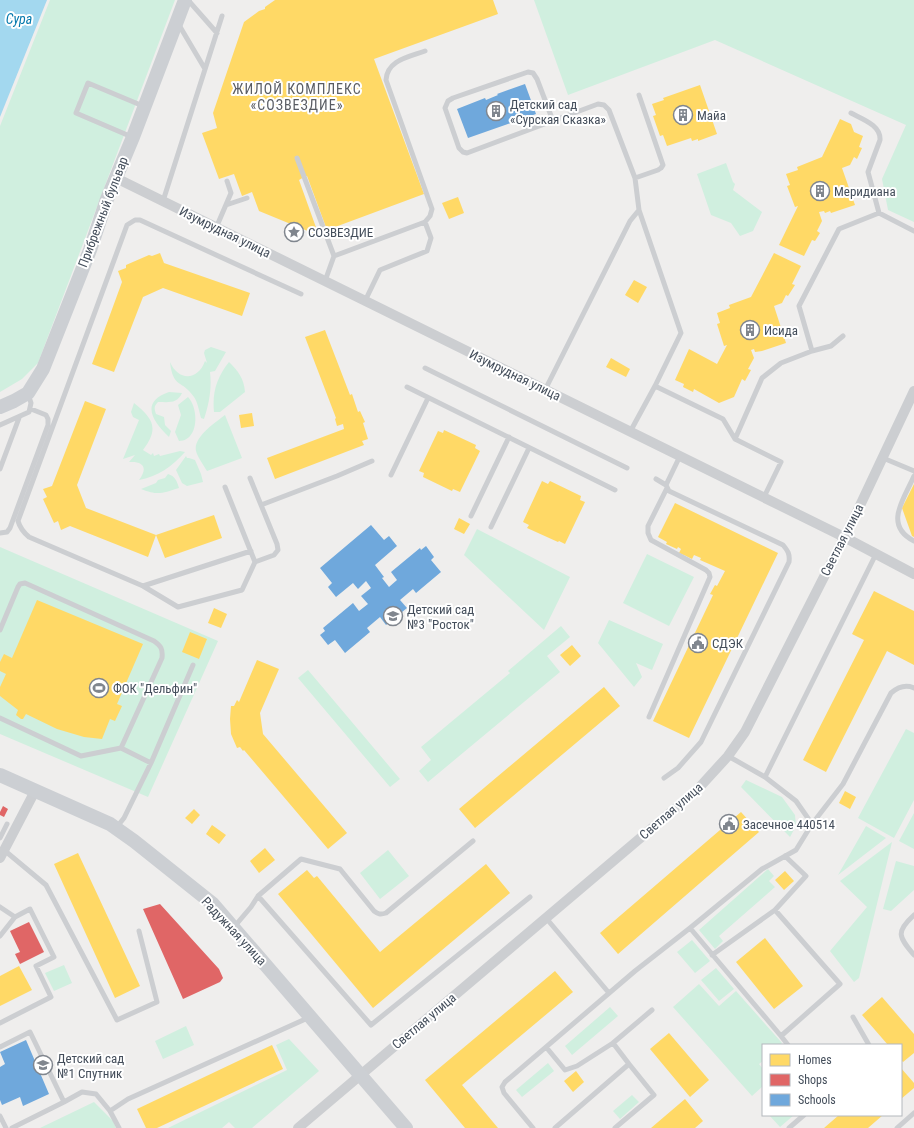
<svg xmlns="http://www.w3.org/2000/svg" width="914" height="1128" font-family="'Roboto Condensed',sans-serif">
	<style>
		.green { fill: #d0efdf }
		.water { fill: #a3d8ef }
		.homes { fill: #ffd966 }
		.shops { fill: #e06666 }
		.schools { fill: #6fa8dc }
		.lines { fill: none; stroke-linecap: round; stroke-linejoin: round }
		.service { stroke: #ccced1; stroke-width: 5 }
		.minor { stroke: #ccced1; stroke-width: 10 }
		.secondary { stroke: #cccfd3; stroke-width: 14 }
		.labels { text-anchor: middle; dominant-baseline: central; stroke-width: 4; stroke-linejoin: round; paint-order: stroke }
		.poi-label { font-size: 13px; fill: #444e5b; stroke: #fff; text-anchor: start }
		.street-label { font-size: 13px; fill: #444e5b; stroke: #fff }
		.water-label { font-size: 14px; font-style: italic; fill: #0579ad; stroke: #fff }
		.neighbourhood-label { font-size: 14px; letter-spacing: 1px; fill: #595c62; stroke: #fff }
	</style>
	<rect width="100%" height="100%" fill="#efeeed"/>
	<path class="green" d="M50,0H175L38,363L22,379L0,392V126Z
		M534,0H914V222L888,210L882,179L906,125L715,40L568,95Z
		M726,163L733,182L735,184L733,190L762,212L753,231L740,236L731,223L711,215L697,174Z
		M211,347L226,352L215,371L210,372C212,388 209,404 204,419L201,418C199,411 198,403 194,397C182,379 173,389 170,362C178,381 198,381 205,361L207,363L204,353L205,350Z
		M229,362C238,371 244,378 245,392L220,412H214C212,392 217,377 229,362Z
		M169,392L182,393C177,404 169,402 158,402C154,406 154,408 156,414L164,417L165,425L171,431L169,437C152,421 140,402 169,392Z
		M188,397C199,408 199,441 179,441L175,432L181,415L178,405Z
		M134,403C154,419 159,429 143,450L151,455L153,453L154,456L159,454L160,456L180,451L185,452C173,466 157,477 139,480C148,468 144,461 129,462L135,455L123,459L139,420L133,417L131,412Z
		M225,415L242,458L207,471C204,466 197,456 196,451C193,437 216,422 225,415Z
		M186,456L187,458H189L195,460L201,474L203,482L187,486L182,483L176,470Z
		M168,474C175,476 177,481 179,488C162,493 159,496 141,489L156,483L158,480L165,478Z
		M477,529L570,577L544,630L464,555Z
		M0,547L218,641L148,797L0,734Z
		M647,554L694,577L669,626L623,603Z
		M609,620L663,644L652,670L636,663L642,677L634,687L598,643Z
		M561,626L570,637L547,656L560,672L428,782L419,771L431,760L421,747L510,673L508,671Z
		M308,670L400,779L390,787L298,678Z
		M906,729L914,733V800L894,838L858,818Z
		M746,780L782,797L795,815L796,826L790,837L741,787Z
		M914,813V849L899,841Z
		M866,826L886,838L838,875Z
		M892,842L859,978L854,982L830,951L867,907L840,881Z
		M388,850L409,876L380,899L360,873Z
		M896,861L914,866V890L891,911L883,909Z
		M768,869L774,876L769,881L775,887L719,936L723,941L715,949L699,930Z
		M692,940L710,961L695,973L677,952Z
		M64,965L72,983L54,991L45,973Z
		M716,968L734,989L719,1001L701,980Z
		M699,984L719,1006L736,991L782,1043L780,1045H763V1061L759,1064L763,1069V1086L752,1096L673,1007Z
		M610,1007L618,1016L572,1055L565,1046Z
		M186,1026L194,1045L163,1059L155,1041Z
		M289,1039L319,1071L252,1128H235L229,1122L222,1128H168L287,1070L276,1045Z
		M548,1063L554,1071L522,1097L516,1090Z
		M632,1095L639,1102L620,1119L613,1111Z
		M94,1102L113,1121L116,1128H40Z
		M769,1115H794L780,1127Z"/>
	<path class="water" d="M0,0H47L0,117Z"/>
	<path class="homes" d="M275,0H493L498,14L374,59L424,194L327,230L307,176L304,177L299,180L318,233L315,234L259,211L252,192L242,196L234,174L219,179L202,133L217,128L213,113L244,22L259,11L265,9V7Z
		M700,85L717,134L698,141V139L692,141L691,138L667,146L663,135L660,136L653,116L656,115L652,104L664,100L663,98Z
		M840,119L851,124L854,132L863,136L859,147L862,148L857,159L854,157L850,165L842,168L855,205L831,213L830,211L825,213L824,211L819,212L822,221L817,231L820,233L815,241L812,240L804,256L779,245L798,206L795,207L787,186L790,185L786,174L798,170L797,167L822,157Z
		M458,197L464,213L449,219L442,203Z
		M160,253L164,263L250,293L242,316L163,288L143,297L114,372L92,364L122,282L118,271L126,268V265L149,255L152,256Z
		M774,253L801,266L792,284L795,285L788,296L786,295L782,303L774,306L786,343L762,351L755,352L754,349L751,350L754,358L748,369L751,370L745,381L742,379L734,397L719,403L694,389L693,392L683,387L684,384L675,380L689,349L717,364L727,345L724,346L717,324L720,323L717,313L730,308L729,305L751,297Z
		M634,280L647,287L638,303L625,295Z
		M325,330L350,395L352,394L358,412L360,411L365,422L363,423L368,439L362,441L364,445L275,479L267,458L344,429L343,424L337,426L335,419L336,418L305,337Z
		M611,358L630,369L626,377L606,367Z
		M85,401L106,409L77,485L86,508L156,535L148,557L70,526L61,530L58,521L54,523L43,499L47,497L43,489L52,486Z
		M252,413L254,426L241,428L239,415Z
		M444,430L476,445L475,448L480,451L460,492L453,489L452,491L423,477L424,473L419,471L438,431L443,433Z
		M542,481L548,484L550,481L581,496L580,500L585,502L565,544L559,541L558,542L527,528L529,525L523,522Z
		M914,484V537L912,536L902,508Z
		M675,503L778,553L689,738L653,721L713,595L710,594L715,585L717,586L725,571L700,560L701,558L694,555L692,559L686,556L679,553L681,549L678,547L677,549L666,544L667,542L658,537Z
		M214,515L222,538L165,558L156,535Z
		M459,518L470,524L464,534L454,529Z
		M874,591L914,611V665L887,651L826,772L803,760L864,640L852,634Z
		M37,600L143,644L117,704L122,706L115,721L110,719L102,739L84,737L57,729L26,714L23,719H21L16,715L18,710L0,696V687L6,674L0,671V662L4,654L12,658Z
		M214,608L227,614L221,628L208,623Z
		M190,632L207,639L199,659L182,652Z
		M572,645L581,656L570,666L560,655Z
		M257,660L279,669L260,713L263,734L347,833L328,849L244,750L243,751L240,747L237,748L231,734L230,719L231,706H234L237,700L239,702Z
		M604,687L620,706L475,828L459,809Z
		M845,791L856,797L850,809L839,803Z
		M194,809L200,815L192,824L185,818Z
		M741,812L759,832L618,954L600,933Z
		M212,825L226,835L219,844L206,834Z
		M265,848L275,860L259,873L250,861Z
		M78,853L140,986L115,998L54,864Z
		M486,864L510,893L373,1008L278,894L307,870L314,878L317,876L380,952Z
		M785,871L794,881L784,890L775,880Z
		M765,938L803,986L774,1009L736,962Z
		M19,966L32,990L0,1006V976Z
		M555,971L573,992L462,1085L498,1128H465L425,1080Z
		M882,997L914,1034V1053L903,1062L901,1060V1045H888L862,1015Z
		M669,1033L709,1080L690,1097L650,1049Z
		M272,1045L283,1069L157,1128H146L137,1109Z
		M901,1068L914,1083V1088L901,1099Z
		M576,1071L584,1082L573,1092L564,1081Z
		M685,1099L703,1121L695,1128H651Z
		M839,1115H883L868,1128H824Z"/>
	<path class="shops" d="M3,806L8,809L4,817L0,815V812Z
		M160,904L219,969L223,978L220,982L183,999L143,909Z
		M29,922L44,952L20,964L15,954L20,952L10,931Z"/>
	<path class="schools" d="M525,84L536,114L468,138L457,109L485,98L486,100L498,95L497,94Z
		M371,525L384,540L389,536L397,546L375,565L384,577L382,578L389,587L397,580L391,572L420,548L421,550L426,546L434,557L431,560L441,572L416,593L413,589L400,600L407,608L386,625L380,617L367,628L370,632L345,653L335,640L328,645L320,635L325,631L323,628L353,603L359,611L368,604L361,596L371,588L366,581L358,589L353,583L336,597L328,587L332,583L320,568Z
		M26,1040L49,1094L23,1106L20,1097L2,1105L0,1100V1067L5,1064L0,1052Z"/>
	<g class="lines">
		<path class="service" d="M188,0L217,33
			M179,25L205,69
			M851,113C862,119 881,125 880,140L868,172L879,213
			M132,137L76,113L88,83L143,106
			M297,158L334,256L325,281
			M635,178L658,170L661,168L663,165L639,95
			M163,201L222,16
			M226,205L247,198
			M425,222L430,216L432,209L386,80C387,60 409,57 425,51
			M216,228L231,193L227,181
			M334,256L425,222L431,238L427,251L380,270L365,301
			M812,351L831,346L843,336
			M425,368L627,468
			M655,386L723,419L735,439L762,378L781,363L812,351L799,306L839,229L879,213L914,231
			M407,387L615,490
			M545,390L630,221L639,210L635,178L609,110L604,105L598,104L467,153L463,152L459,148L445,108L448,101L453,98L528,72L533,73L537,79L553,121
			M0,425L29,412L31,403L28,394
			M630,432L655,386L681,333L639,210
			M735,439L781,462L764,497
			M883,458L914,471
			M0,469L19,418
			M391,475L428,398
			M914,476C904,499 883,525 914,541
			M656,479L666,485
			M225,487L255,562L274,555L278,550L277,544L250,478
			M261,505L337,476L372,461
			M471,516L509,437
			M491,527L529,448
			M0,533L7,532L10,528L48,425V419L46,415L31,409
			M255,562L242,590L178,607L143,586L29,537C23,532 20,528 18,521L127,225L135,220H140L301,294
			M143,586L251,551
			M0,630L18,587L20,584L25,583L154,641C161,646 163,649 162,658L121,748
			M649,717L710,577L709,573L706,570L651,540L648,533V526L667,488
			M0,718L81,756L121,748L151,763
			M728,756L765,777L796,801L812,824
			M765,777L876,554
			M664,778L678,768L701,742L789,562C790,554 788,551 783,545L669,491L666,485L680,456
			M116,828L124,818L151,763L193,665
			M0,838L7,824
			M4,850L46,885L117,1020L157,1002L139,931
			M258,896L371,1025L530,897
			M0,907L15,917L30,909L54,957L36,966L51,997L0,1023
			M775,910L806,876L785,856
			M914,915C895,932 899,937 914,955
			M546,918L609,993
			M234,927L251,907L258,896L301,859L340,869L374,911C378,914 380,915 386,913L473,841
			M690,928L781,1036L840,984L775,910L712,955
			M0,936L15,917
			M853,1017L869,1045
			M781,1036L788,1045
			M613,1043L652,1010
			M0,1047L30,1032L64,1102L12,1128
			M546,1047L565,1070L577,1066L613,1043L629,1064
			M64,1102L82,1092L96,1094L110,1111
			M0,1116L6,1128
			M119,1128L110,1111L128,1099L310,1017
			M533,1128L504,1093L502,1087L505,1082L635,971L690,928L762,869L796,850L812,824L843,784L891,693C898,687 905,684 914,688
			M555,1128L629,1064L654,1095L615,1128
			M789,1128L804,1115
			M897,1128L914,1113"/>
		<path class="minor" d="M116,178L844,537L914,574
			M0,858L35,791
			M298,1128L697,790L728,756L745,732L856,514L914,391"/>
		<path class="secondary" d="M0,407L14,401L28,393L43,369L90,250L107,199L133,137L185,0
			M0,775L110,824L134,841L213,904L406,1128"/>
	</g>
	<defs>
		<g id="building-ring" transform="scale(1)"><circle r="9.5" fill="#fff" stroke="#80868e" stroke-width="1.5"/><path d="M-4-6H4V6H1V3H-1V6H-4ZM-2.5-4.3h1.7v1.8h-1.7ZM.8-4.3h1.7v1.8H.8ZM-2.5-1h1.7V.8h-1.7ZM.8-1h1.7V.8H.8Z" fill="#80868e"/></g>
		<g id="sight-ring" transform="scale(1)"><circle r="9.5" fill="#fff" stroke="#80868e" stroke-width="1.5"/><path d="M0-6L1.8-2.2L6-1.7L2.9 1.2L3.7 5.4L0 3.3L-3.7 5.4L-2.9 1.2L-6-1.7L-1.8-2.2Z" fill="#80868e"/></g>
		<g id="school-ring" transform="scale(1)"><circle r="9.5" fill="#fff" stroke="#80868e" stroke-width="1.5"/><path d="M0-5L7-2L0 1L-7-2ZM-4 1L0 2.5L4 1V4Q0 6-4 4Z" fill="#80868e"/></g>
		<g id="civic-ring" transform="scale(1)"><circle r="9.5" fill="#fff" stroke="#80868e" stroke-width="1.5"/><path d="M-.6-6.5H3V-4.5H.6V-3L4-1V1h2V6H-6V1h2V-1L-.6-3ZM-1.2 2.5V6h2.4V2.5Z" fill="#80868e"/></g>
		<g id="stadium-ring" transform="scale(1)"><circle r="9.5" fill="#fff" stroke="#80868e" stroke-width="1.5"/><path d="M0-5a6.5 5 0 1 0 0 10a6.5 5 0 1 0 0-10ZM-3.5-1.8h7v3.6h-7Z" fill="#80868e"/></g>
	</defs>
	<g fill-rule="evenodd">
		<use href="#building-ring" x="496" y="111"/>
		<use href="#building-ring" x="683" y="115"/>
		<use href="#building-ring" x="820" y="191"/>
		<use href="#sight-ring" x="294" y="232"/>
		<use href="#building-ring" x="750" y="330"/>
		<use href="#school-ring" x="393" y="616"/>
		<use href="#civic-ring" x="698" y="643"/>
		<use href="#stadium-ring" x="99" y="688"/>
		<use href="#civic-ring" x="729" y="824"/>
		<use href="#school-ring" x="43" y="1065"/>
	</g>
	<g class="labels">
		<g class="poi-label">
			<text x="510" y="104">Детский сад<tspan x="510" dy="15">«Сурская Сказка»</tspan></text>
			<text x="697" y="115">Майа</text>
			<text x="834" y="191">Меридиана</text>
			<text x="308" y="232">СОЗВЕЗДИЕ</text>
			<text x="764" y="330">Исида</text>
			<text x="407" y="609">Детский сад<tspan x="407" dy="15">№3 "Росток"</tspan></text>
			<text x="712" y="643">СДЭК</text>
			<text x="113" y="688">ФОК "Дельфин"</text>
			<text x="743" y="824">Засечное 440514</text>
			<text x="57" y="1058">Детский сад<tspan x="57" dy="15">№1 Спутник</tspan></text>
		</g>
		<g class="street-label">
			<text transform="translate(103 212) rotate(-69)">Прибрежный бульвар</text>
			<text transform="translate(225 232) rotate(26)">Изумрудная улица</text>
			<text transform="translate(515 375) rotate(26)">Изумрудная улица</text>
			<text transform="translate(842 540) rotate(-63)">Светлая улица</text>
			<text transform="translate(671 811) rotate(-41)">Светлая улица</text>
			<text transform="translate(234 931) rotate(47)">Радужная улица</text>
			<text transform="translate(424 1021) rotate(-40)">Светлая улица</text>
		</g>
		<g class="water-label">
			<text x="19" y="19">Сура</text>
		</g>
		<g class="neighbourhood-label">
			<text x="297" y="89">ЖИЛОЙ КОМПЛЕКС<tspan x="297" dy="16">«СОЗВЕЗДИЕ»</tspan></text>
		</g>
	</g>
	<rect x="762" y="1044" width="140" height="72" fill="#ffffff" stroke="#b4b8bd"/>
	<rect x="770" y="1054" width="20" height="12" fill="#ffd966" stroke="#b4b8bd"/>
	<text x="798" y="1064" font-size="12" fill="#444e5b">Homes</text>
	<rect x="770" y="1074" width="20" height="12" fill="#e06666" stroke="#b4b8bd"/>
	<text x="798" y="1084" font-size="12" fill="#444e5b">Shops</text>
	<rect x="770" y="1094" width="20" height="12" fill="#6fa8dc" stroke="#b4b8bd"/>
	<text x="798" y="1104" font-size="12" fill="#444e5b">Schools</text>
</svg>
